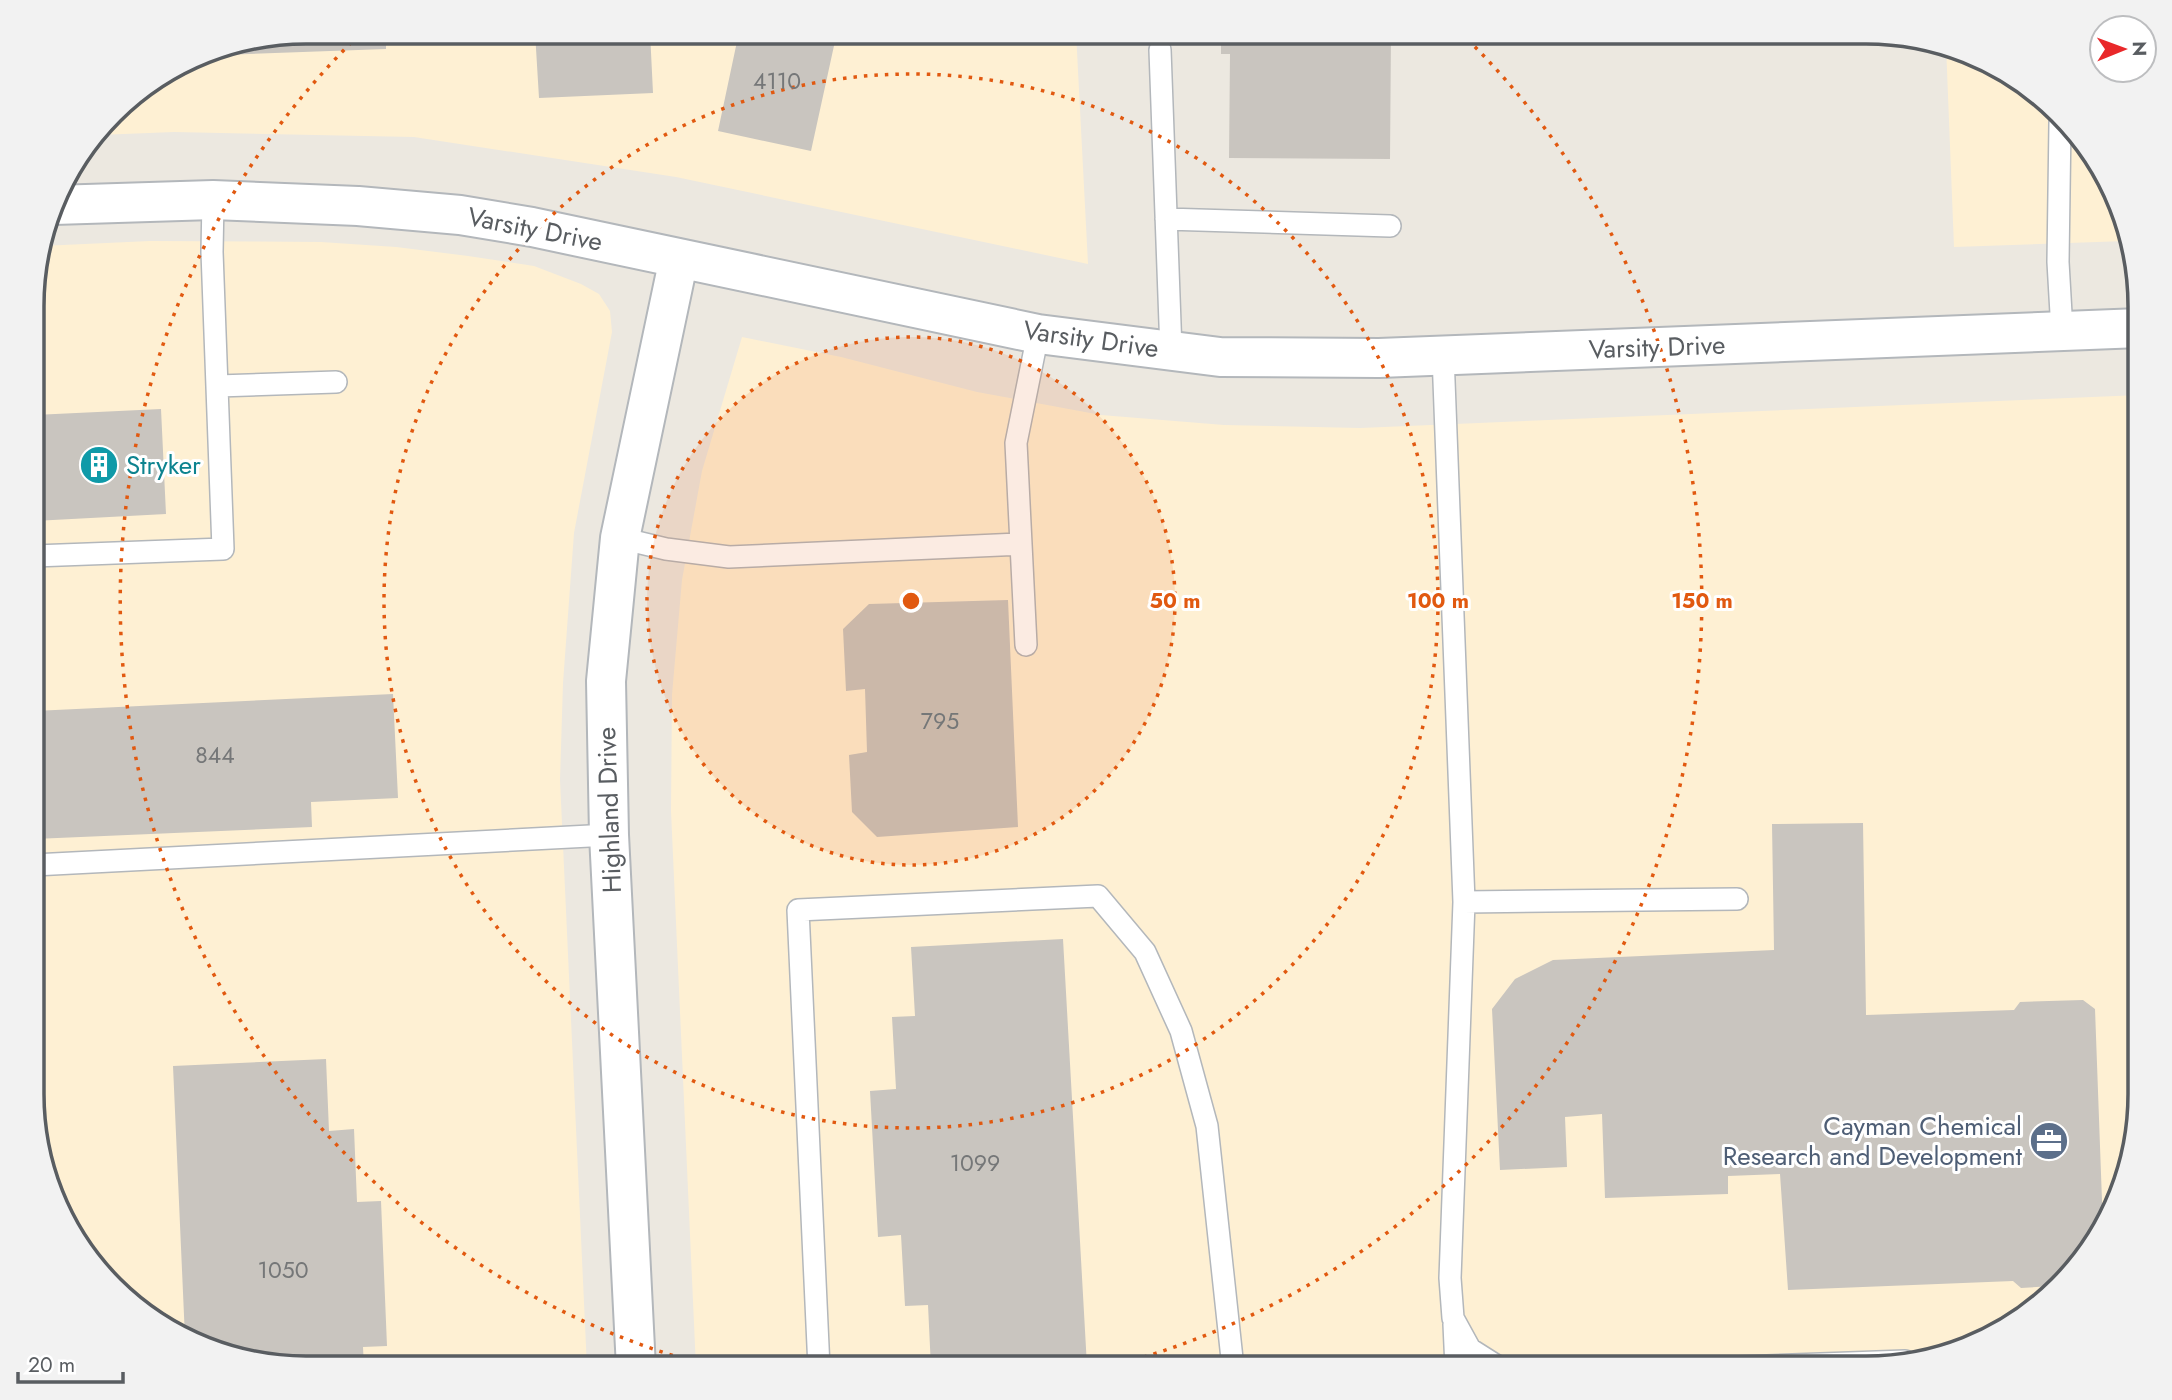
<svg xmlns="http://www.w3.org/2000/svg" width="2172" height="1400" font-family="Jost,sans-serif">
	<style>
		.commercial { fill: #fef0d3 }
		.building { fill: #c9c5bf }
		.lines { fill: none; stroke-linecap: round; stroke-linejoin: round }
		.lane-casing { stroke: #b3b7bb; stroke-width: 24 }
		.street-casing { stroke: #b3b7bb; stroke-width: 42 }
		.lane { stroke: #fff; stroke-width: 21 }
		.street { stroke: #fff; stroke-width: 38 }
		.ring { fill: none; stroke: #e15910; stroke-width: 3.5; stroke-dasharray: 3.5 7 }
		.labels { text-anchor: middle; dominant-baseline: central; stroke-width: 6; stroke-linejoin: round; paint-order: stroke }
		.number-label { font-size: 23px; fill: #757778 }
		.street-label { font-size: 26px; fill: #595d61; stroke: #fff }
		.culture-label { font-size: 26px; fill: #0d838f; stroke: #fff; text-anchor: start }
		.service-label { font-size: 26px; fill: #4e5e75; stroke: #fff; text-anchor: end }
		.rim { fill: none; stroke: #595d61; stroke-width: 3.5 }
		.centre { fill: #e15910; stroke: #fff; stroke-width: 3.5 }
		.ring-label { font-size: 21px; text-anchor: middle; font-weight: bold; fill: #e15910; stroke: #fff; stroke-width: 6; stroke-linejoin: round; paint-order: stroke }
	</style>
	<rect width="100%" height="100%" fill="#ece8e0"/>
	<path class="commercial" d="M306,32H1076L1088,264L676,177L414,137L174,132L98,135L125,100L201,52Z
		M1946,45L1954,46L2019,78L2104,169L2126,241L1954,247Z
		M150,241L321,242L396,247L468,256L534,266L581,284L599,294L610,311L612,332L574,533L563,683L560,780L587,1368H306L218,1354L153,1322L69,1231L34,1129V271L41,246Z
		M742,337L841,357L977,392L1101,415L1224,425L1360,428L2140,395V1111L2126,1182L2094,1247L2003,1332L1883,1368H696L671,811L672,695L682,580L702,471Z"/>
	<path class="building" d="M306,31L386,32V49L196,56L201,52Z
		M535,32H650L653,93L539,98Z
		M739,32H837L811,151L718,131Z
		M1221,32H1391L1390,159L1229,158L1230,54H1221Z
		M161,409L166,514L34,521V415Z
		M1008,600L1018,827L877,837L852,812L849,755L867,752L865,689L846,691L843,629L869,604Z
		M393,694L398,798L311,802L312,827L34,839V711Z
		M1863,823L1866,1015L2014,1010L2020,1002L2083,1000L2095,1009L2103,1228L2094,1247L2052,1286L2021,1288L2013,1281L1788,1290L1780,1174L1728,1176V1194L1605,1198L1602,1114L1565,1117L1567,1167L1500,1170L1492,1009L1515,979L1553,960L1774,950L1772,824Z
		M1063,939L1087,1366L1044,1368H931L928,1305L905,1306L901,1235L878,1237L870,1091L896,1089L892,1017L915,1016L911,947Z
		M326,1059L329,1131L354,1129L357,1202L381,1201L387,1346L363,1347L364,1368H306L218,1354L185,1338L173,1066Z"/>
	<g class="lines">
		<g class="lane-casing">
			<path id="lane" d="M1160,50L1171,351
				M2060,123L2058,262L2062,331
				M1166,219L1390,226
				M1443,355L1464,902L1450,1278L1453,1318L1470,1349L1500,1368
				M218,386L336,382
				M620,538L666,549L729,557L1021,544
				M34,556L223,549L212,252L213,200
				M1026,645L1016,443L1038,334
				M34,865L609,835
				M1464,902L1737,899
				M1454,1324L1456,1368
				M819,1368L798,910L1098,896L1145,952L1181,1031L1207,1126L1233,1368
				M1712,1368L1905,1361"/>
		</g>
		<g class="street-casing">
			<path id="street" d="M54,205L213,200L358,206L460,215L532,227L1038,334L1220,357L1379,358L2140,328
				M636,1368L609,835L606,681L620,538L679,258"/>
		</g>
		<use href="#lane" class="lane"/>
		<use href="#street" class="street"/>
	</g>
	<circle cx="911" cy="601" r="264" fill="#e15910" fill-opacity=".12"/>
	<g class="ring">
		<circle cx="911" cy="601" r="264"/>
		<circle cx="911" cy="601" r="527"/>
		<path d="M713 1367A791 791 0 0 1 362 32M1460 32A791 791 0 0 1 1109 1367"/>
	</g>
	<defs>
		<g id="building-disc" transform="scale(2.0125)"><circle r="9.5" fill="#0f9aa8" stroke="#fff"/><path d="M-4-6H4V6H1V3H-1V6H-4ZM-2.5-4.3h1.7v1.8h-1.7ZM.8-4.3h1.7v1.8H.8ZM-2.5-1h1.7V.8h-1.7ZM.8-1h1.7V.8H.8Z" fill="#fff"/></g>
		<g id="office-disc" transform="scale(2.0125)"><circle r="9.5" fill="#5c6f8a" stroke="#fff"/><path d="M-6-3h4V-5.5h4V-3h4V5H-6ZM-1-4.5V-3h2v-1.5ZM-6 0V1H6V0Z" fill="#fff"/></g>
	</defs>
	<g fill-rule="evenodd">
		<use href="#building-disc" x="99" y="465"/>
		<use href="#office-disc" x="2049" y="1141"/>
	</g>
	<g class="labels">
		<g class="number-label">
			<text x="777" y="81">4110</text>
			<text x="940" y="721">795</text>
			<text x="215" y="755">844</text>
			<text x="975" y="1163">1099</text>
			<text x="283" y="1270">1050</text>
		</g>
		<g class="street-label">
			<text transform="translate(535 229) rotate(11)">Varsity Drive</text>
			<text transform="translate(1091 339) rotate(8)">Varsity Drive</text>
			<text transform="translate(1657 347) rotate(-2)">Varsity Drive</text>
			<text transform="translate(609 810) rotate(-92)">Highland Drive</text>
		</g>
		<g class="culture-label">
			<text x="126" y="465">Stryker</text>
		</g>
		<g class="service-label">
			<text x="2022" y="1126">Cayman Chemical<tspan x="2022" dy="30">Research and Development</tspan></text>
		</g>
	</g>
	<path d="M0 0H2172V1400H0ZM306 44H1866A262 262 0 0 1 2128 306V1094A262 262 0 0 1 1866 1356H306A262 262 0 0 1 44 1094V306A262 262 0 0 1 306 44Z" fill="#f2f2f2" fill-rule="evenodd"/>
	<path class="rim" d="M306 44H1866A262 262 0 0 1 2128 306V1094A262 262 0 0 1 1866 1356H306A262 262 0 0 1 44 1094V306A262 262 0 0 1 306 44Z"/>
	<circle cx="911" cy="601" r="10" class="centre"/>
	<g class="ring-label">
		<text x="1175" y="608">50 m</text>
		<text x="1438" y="608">100 m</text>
		<text x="1702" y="608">150 m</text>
	</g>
	<g transform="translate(2123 49) rotate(89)"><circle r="33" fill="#ffffff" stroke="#bdbec0" stroke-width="2"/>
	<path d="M0-5L12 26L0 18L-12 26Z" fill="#e9282a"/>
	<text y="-10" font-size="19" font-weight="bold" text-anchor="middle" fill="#595d61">N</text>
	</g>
	<path d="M18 1372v10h105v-10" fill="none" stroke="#595d61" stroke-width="3.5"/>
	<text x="28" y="1372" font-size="21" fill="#595d61" stroke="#ffffff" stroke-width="5" paint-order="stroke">20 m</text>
</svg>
